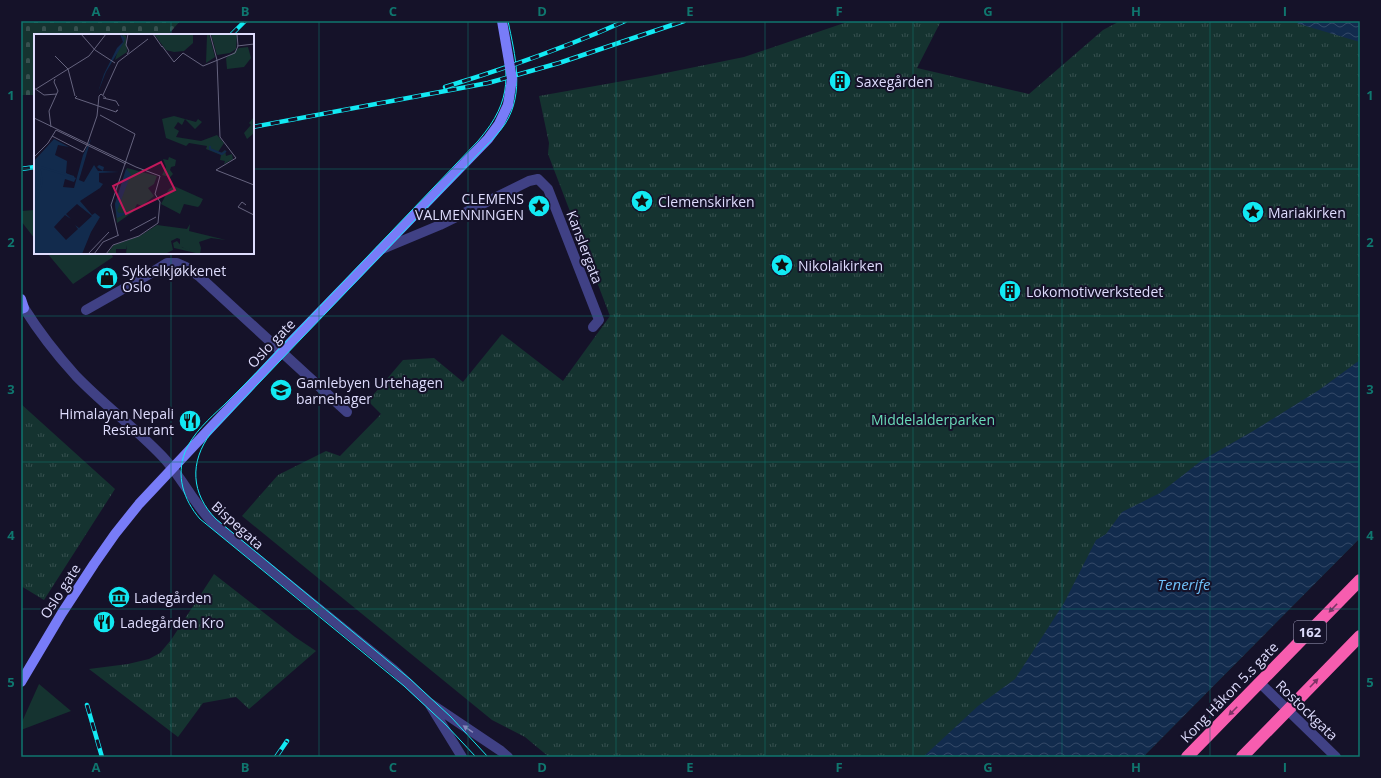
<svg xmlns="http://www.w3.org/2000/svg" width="1381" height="778" font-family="'Open Sans',sans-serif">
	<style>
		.green { fill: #153330 }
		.cemetery { fill: url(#cemetery-stones) }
		.park { fill: url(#park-tufts) }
		.water { fill: url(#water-waves) }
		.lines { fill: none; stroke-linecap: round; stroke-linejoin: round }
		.street { stroke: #404185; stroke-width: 10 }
		.secondary { stroke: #787cf8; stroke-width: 10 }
		.highway { stroke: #f75daf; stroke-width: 12 }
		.tram { stroke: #12e9f3; stroke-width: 1 }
		.rail-casing { stroke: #12e9f3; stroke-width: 4.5 }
		.rail { stroke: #151229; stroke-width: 3; stroke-dasharray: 9; stroke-linecap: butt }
		.secondary-bridge { stroke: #787cf8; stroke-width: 10 }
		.oneway { fill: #7b3465 }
		.oneway2 { fill: #8787bb }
		.grid { fill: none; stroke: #0f766e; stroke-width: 1; stroke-opacity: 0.55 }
		.labels { text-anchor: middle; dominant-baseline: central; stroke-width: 4; stroke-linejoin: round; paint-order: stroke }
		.shield { fill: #151229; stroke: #a29fbd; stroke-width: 1 }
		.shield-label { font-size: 13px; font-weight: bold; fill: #dedcfd }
		.poi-label { font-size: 14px; fill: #dedcfd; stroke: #151229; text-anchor: start }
		.street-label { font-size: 14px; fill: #dedcfd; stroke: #151229 }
		.park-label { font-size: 14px; fill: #6adbb8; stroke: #151229 }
		.water-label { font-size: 15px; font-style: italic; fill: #6fc0f8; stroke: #151229 }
		.inset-river { fill: none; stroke: #122b4d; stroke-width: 2 }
		.inset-road { fill: none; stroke: #65637e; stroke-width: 1 }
		.view { fill: #c2185b; fill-opacity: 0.15; stroke: #c2185b; stroke-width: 2 }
		.inset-edge { fill: none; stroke: #dedcfd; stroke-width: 2 }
		.neatline { fill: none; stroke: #0f766e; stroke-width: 1.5 }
		.grid-label { font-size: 13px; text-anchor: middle; font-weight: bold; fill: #0f766e }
	</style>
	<defs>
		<pattern id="cemetery-stones" width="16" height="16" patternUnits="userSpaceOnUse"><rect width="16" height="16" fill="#153330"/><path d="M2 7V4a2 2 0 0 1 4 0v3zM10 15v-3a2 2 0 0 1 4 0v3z" fill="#37504f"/></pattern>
		<pattern id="park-tufts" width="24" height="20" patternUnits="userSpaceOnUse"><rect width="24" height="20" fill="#153330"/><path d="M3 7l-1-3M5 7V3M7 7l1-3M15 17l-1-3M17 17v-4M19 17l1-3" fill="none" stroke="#37504f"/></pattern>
		<pattern id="water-waves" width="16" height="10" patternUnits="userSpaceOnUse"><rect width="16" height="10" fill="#122b4d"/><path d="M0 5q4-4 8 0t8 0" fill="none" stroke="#344968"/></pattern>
	</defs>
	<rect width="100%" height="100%" fill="#151229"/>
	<path class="green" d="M35,210V239L21,221V211Z
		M47,253H111L113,257L73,284Z
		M39,684L71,711L21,730V724Z"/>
	<path class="cemetery" d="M21,21H180L168,35H35V95H21Z"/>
	<path class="park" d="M850,21H941L917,68L1029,94L1103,30L1120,21H1360V538L1143,757H549L525,737L492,720L242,516L278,475L326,451L340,456L381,414L368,401L403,360L434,358L463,382L502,334L563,381L610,316L548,154L549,143L539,96L651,76L744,57Z
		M21,404L115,489L44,600L21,586Z
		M214,574L295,637L316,651L249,709L236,697L203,703L178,737L89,669L128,664L149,659L160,653L171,640Z"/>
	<path class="water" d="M1294,21H1360V42L1299,24Z
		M1360,360V538L1143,757H923L978,706L1015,679L1064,603L1096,540L1106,534L1122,512L1160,493L1201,461L1253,431L1319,390Z"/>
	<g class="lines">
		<path class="street" d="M380,250L440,225L529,181L538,179L548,189L599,320L593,327
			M24,308C39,332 57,355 76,376C103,404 134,427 161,455C181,475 193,503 213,523L394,670L428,702L501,751L508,757
			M86,310L146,276L167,263H177L186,267L200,277L347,412
			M1260,683L1336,757
			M430,705L462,757"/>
		<path class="secondary" d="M21,299L24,308L21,309
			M21,682L62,613L94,564L115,534L139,504L293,340L488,139L499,124L508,105"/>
		<path class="highway" d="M1187,757L1360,580
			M1242,757L1360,636"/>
		<path class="tram" d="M476,757L446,725L404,686L200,519C183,499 176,476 185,452C193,433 209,419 224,405C235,394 247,382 258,371C331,294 405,218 478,141C515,98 508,73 498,21
			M488,757L451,717L410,679L216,519C191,494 189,462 211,433L484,148C491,141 499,133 505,124C525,93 515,55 508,21"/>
		<g class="rail-casing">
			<path id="rail" d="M231,35L245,21
				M445,87C507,68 567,47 625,21
				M253,127L488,83L559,63L684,21
				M21,169L35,167
				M87,705L102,757
				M276,757L287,741"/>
		</g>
		<use href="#rail" class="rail"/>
		<path class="secondary-bridge" d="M502,21L512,79L508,105"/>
	</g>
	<defs><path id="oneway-solid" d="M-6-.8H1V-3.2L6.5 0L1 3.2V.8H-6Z"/></defs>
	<g class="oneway">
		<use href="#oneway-solid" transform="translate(1333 608) rotate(134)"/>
		<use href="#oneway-solid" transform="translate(1314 683) rotate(-46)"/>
		<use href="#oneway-solid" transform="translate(1233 711) rotate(135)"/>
	</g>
	<use class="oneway2" href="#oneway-solid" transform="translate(468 729) rotate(-146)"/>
	<path class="grid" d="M171,21V35M319,21V757M468,21V757M616,21V757M765,21V757M913,21V757M1062,21V757M1210,21V757M21,169H35M253,169H1360M171,253V757M21,316H1360M21,462H1360M21,609H1360"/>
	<defs>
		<g id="building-disc" transform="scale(1.15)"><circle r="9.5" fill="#12e9f3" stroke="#151229"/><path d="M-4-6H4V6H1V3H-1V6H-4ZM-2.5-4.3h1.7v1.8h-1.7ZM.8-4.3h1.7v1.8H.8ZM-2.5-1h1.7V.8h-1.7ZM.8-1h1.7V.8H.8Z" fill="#111"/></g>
		<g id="sight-disc" transform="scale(1.15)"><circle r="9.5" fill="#12e9f3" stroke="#151229"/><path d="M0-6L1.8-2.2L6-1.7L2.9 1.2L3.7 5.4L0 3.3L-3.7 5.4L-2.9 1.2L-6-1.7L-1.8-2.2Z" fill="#111"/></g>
		<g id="shop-disc" transform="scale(1.15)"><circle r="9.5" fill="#12e9f3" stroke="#151229"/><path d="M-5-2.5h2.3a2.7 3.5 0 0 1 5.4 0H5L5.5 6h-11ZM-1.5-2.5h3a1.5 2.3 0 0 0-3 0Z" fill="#111"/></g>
		<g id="school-disc" transform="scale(1.15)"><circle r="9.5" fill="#12e9f3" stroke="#151229"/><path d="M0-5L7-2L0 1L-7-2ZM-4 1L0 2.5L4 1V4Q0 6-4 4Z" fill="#111"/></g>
		<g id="restaurant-disc" transform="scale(1.15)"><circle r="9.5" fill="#12e9f3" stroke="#151229"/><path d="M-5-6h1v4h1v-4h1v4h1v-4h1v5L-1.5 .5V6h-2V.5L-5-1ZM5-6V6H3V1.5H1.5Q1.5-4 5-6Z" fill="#111"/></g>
		<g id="museum-disc" transform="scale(1.15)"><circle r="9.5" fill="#12e9f3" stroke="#151229"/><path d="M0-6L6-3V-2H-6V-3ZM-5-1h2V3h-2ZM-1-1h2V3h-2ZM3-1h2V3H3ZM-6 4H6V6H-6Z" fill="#111"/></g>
	</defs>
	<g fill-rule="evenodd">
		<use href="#building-disc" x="840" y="81"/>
		<use href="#sight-disc" x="642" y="201"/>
		<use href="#sight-disc" x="539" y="206"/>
		<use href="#sight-disc" x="1253" y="212"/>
		<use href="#sight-disc" x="782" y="265"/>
		<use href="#shop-disc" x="107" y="278"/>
		<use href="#building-disc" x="1010" y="291"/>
		<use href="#school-disc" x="281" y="390"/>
		<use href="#restaurant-disc" x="190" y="421"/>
		<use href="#museum-disc" x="119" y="597"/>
		<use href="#restaurant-disc" x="104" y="622"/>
	</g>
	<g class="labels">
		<rect class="shield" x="1294" y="621" width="32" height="22" rx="3"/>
		<g class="shield-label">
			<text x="1310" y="632">162</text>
		</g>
		<g class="poi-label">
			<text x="856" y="81">Saxegården</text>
			<text x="524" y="198" text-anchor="end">CLEMENS<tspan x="524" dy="16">VALMENNINGEN</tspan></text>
			<text x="658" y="201">Clemenskirken</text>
			<text x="1268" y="212">Mariakirken</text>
			<text x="798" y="265">Nikolaikirken</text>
			<text x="122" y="270">Sykkelkjøkkenet<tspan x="122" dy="16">Oslo</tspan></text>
			<text x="1026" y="291">Lokomotivverkstedet</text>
			<text x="296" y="382">Gamlebyen Urtehagen<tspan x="296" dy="16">barnehager</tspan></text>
			<text x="174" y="413" text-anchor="end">Himalayan Nepali<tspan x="174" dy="16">Restaurant</tspan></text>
			<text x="134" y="597">Ladegården</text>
			<text x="120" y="622">Ladegården Kro</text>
		</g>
		<g class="street-label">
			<text transform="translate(585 247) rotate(69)">Kanslergata</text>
			<text transform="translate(271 343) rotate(-46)">Oslo gate</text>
			<text transform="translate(238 525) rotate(42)">Bispegata</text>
			<text transform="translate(60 591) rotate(-57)">Oslo gate</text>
			<text transform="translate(1229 692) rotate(-46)">Kong Håkon 5.s gate</text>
			<text transform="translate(1307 710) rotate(44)">Rostockgata</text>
		</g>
		<g class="park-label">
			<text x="933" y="419">Middelalderparken</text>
		</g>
		<g class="water-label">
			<text x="1184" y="584">Tenerife</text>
		</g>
	</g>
	<g transform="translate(34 34)">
		<rect width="220" height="220" fill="#151229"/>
		<path d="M120,0H159V9L150,17L140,18L132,16ZM143,207L149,214H167L166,220L140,214L139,209Z" fill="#153330"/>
		<path d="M156,190L155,197L192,206L177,204L165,208L167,214H156L155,217L146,212V205L143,204L137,207L139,216L131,220H92L93,211L92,215H82V220H73L80,211L106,202L123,191L153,195Z" fill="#153330"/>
		<path d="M140,152L169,165L166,171L164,173L150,170L146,180L127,170L135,155Z" fill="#153330"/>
		<path d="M88,0L92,2L93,18L81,26L84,16L90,8ZM175,0L181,23L172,29L173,1ZM177,0H200L203,1L202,15L196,19L183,21ZM214,13L217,24L210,33L193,35L192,24L205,14ZM140,82L162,88L164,85L168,88L161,95L151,85L148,91L144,88L140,94L145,97L142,103L167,107L183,101L190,109L184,118L187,119L191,116L192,122L198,120L199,125L190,130L191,127L186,126L187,121L172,115L173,112L155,109L152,112L132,104L128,85ZM220,83V99L213,105L210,99L217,91L215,89ZM135,123L142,126L141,132L137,133L136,136L139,140L136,143L128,141L132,133L129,125L134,126ZM93,134L123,142L120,150L114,154L120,162L108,172L103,170L99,178L83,189L81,170Z" fill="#153330"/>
		<path d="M86,0L91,4L90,8L72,38L64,58L70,40L83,14L89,8ZM20,105L35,113L24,111L21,121L33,127L32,139L42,144L40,148L31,145L29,153L40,154L49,121L57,105L45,146L50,148L60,131L64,137H69L63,133L65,131L70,133L69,137L85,138L65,139V148L69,150L66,154L46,167L58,181L61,179L66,183L57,198L48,220H0V127ZM43,170L58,182L45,194L41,191L44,195L32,206L20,193L31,181L37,185L32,180ZM92,135L97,140L83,177L85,179L97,178L83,184L81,170Z" fill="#122b4d" fill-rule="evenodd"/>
		<path class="inset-river" d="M176,112V115L188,120L192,117M6,122V135M3,132L40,143M0,164L5,138M0,174L8,148L6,137L1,131"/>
		<path class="inset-road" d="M47,0L61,16L81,29M119,0L128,13M176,0L183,26L186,103L202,124M128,12L140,28L149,19L169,32L201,19L204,12L203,0M203,12L220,10M93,20L95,17L92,11L94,0M21,22L34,35L41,62M0,54L10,61L23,60M2,55L55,22L72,0M69,61L84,28L114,5M43,62L41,64L82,78L84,76L82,77M69,64L82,67L85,72M66,81L101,100L77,171L84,201M0,84L102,133L126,142L121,160L126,168L124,189L105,202L79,211L72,220M17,93L15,77L24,57L20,48L21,45M18,102L49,118L53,111M53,111L63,82L65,62L67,60L72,64M0,123L14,109L22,96L92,130M182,136L220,151M182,136L202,124M212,171L208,168L204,173L220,181M96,197L122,183M54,220L75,198M60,220L69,208L85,201"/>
		<path class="view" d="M127,128L141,156L92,180L79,152Z"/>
		<rect width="220" height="220" class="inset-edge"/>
	</g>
	<rect width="1381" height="778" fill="none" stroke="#151229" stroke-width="44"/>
	<rect x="22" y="22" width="1337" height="734" class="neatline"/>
	<g class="grid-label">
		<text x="96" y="16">A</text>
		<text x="245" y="16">B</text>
		<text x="393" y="16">C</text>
		<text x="542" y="16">D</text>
		<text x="690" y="16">E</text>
		<text x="839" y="16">F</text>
		<text x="988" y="16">G</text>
		<text x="1136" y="16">H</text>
		<text x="1285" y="16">I</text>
		<text x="11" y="100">1</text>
		<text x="1370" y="100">1</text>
		<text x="11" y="247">2</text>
		<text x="1370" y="247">2</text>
		<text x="11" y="394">3</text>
		<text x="1370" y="394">3</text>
		<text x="11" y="540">4</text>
		<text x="1370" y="540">4</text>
		<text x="11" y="687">5</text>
		<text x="1370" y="687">5</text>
		<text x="96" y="772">A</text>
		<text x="245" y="772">B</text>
		<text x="393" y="772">C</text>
		<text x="542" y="772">D</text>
		<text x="690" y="772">E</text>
		<text x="839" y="772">F</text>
		<text x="988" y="772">G</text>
		<text x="1136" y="772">H</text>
		<text x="1285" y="772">I</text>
	</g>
</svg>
